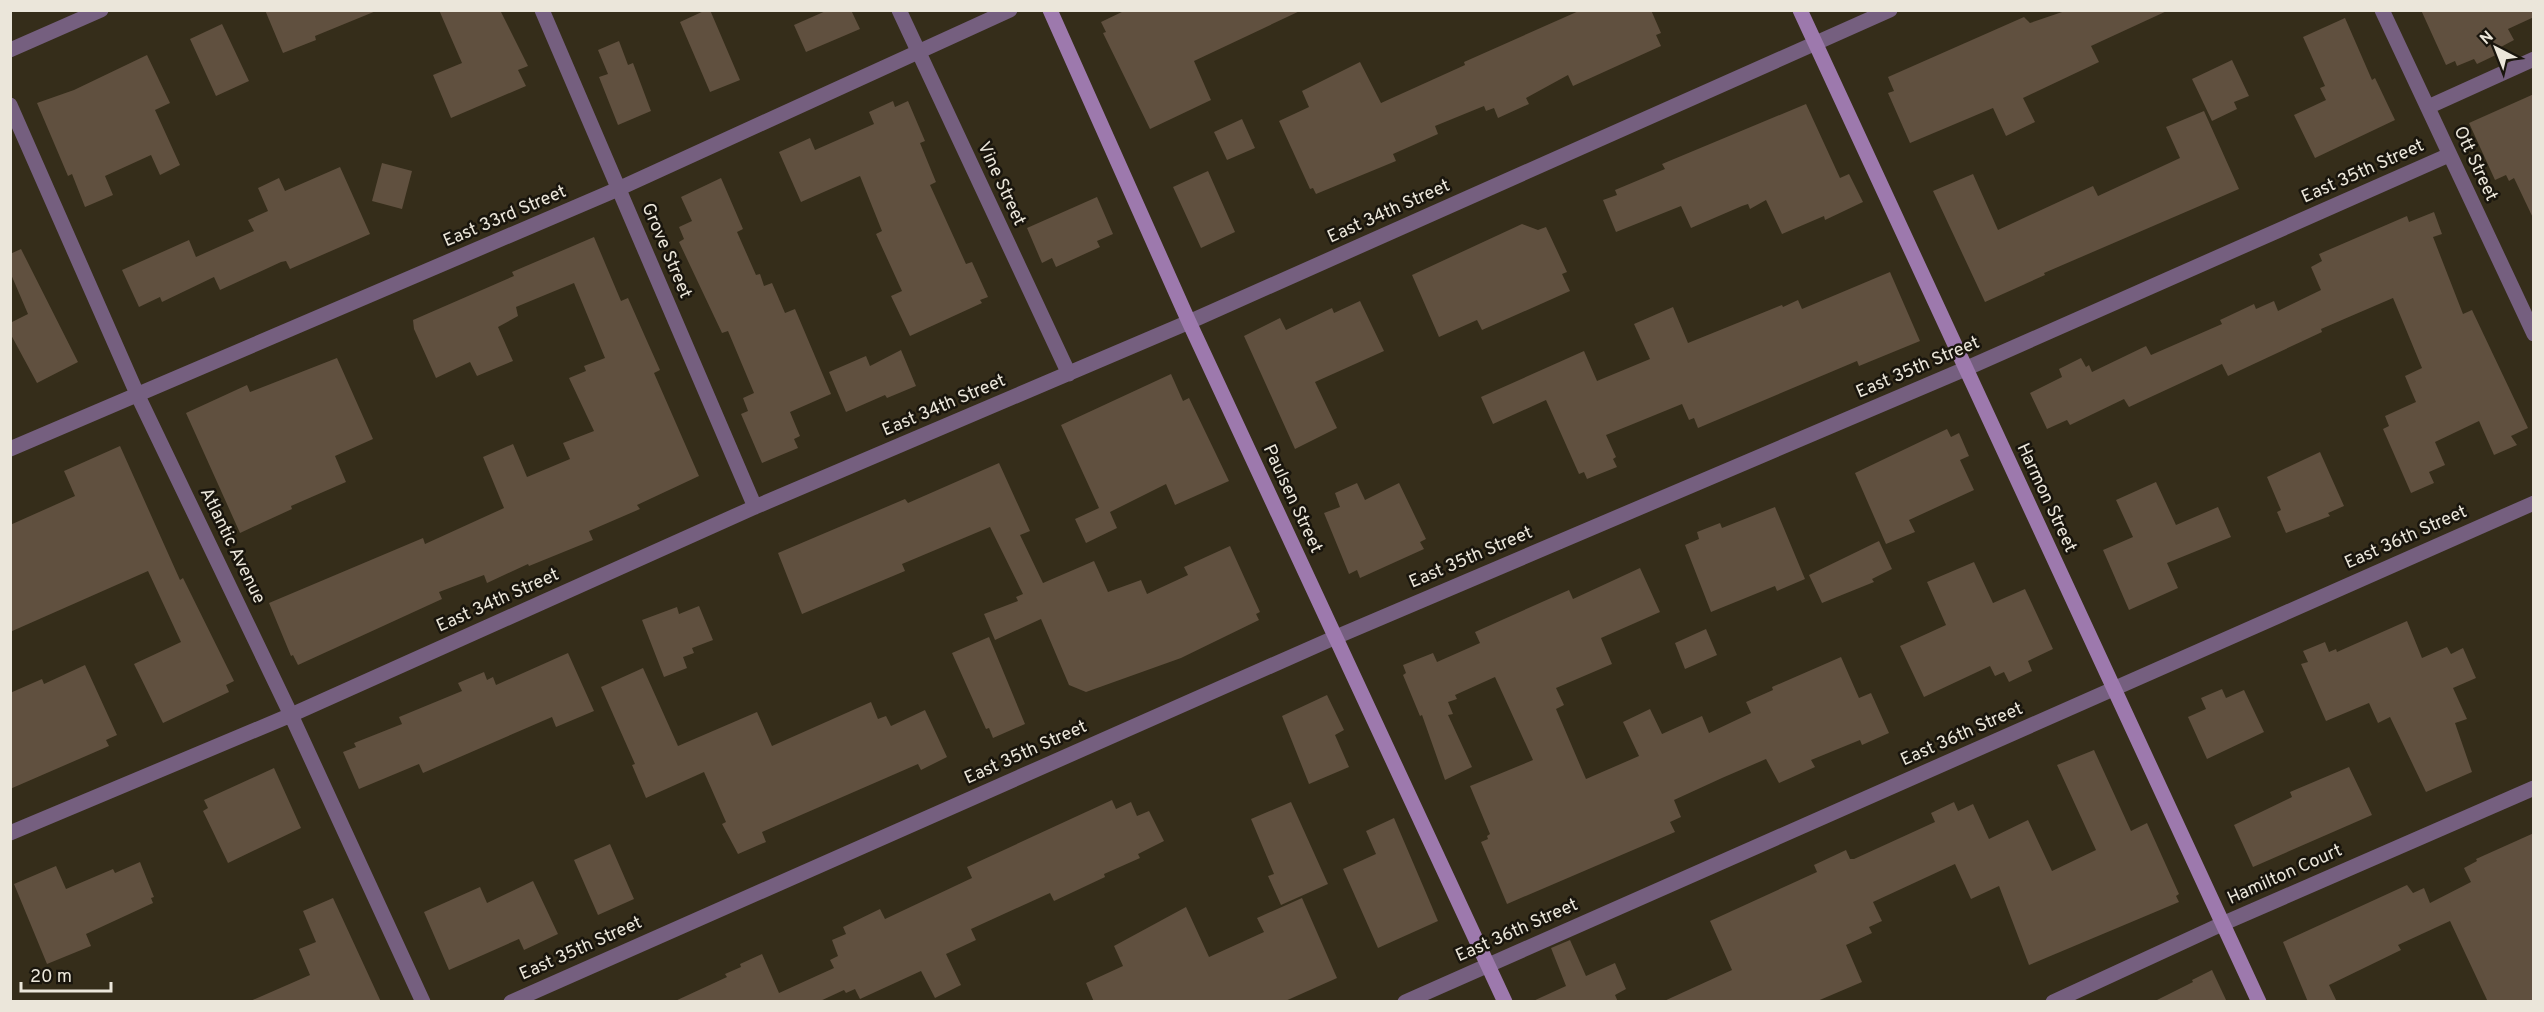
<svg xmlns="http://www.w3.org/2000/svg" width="2544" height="1012" font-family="Overpass,sans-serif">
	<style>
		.building { fill: #60503f }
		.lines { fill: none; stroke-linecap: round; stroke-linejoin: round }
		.street { stroke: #755f7f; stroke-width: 15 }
		.secondary { stroke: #9d79ad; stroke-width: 15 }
		.labels { text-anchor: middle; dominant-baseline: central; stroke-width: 5; stroke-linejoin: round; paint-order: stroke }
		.street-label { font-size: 18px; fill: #ebe6da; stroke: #19150d }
	</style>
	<rect width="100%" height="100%" fill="#352d1a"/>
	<path class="building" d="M265,10H376V11L315,36L316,40L283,53Z
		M439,10H500L528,66L518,70L526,86L451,118L433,75L462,63Z
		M706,10H710L740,80L710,92L680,22Z
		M828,10H851L860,29L806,52L794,25Z
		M1126,10H1302L1194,61L1211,100L1150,129L1103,33L1106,32L1101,22Z
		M1581,10H1651L1661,33L1656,35L1661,46L1573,86L1568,75L1526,98L1529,104L1498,118L1494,108L1486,111L1484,106L1435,126L1438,134L1393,154L1396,161L1316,194L1313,188L1310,189L1279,121L1309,107L1302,91L1360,62L1381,103L1465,65L1464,62Z
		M2068,10H2169L2091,46L2099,62L2023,98L2035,122L2006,136L1993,108L1910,143L1888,93L1894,91L1888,77L2024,17L2030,23Z
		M2421,10H2534V17L2508,29L2514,40L2497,49L2500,53L2477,64L2474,59L2457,66L2455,61L2446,65Z
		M2345,18L2372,80L2375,78L2395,120L2315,158L2294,115L2326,100L2320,88L2325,86L2303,37Z
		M222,24L249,81L216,96L190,39Z
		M619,41L628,65L633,63L651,111L618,125L599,77L608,74L598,50Z
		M147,55L170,103L155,110L180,165L160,175L151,155L105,176L113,195L85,207L72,174L68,176L37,103L74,90Z
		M2232,60L2249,96L2234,102L2237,109L2212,121L2192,79Z
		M2534,94V220L2514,178L2509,181L2506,175L2495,180L2469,123Z
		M893,101L895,107L908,101L925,141L920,143L936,182L930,185L966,264L972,262L988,297L980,300L982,303L910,336L891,296L902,291L876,234L882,231L860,176L801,202L779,152L810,138L815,150L874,124L869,112Z
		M1806,104L1840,178L1849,174L1863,202L1825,220L1824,216L1782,234L1766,200L1750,209L1748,204L1742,206L1691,228L1681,206L1616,232L1603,200L1617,195L1615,190L1665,169L1662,164Z
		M2204,111L2239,189L2044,273L2045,275L1985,302L1933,191L1973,174L1998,230L2093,186L2098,196L2180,158L2166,127Z
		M1242,119L1255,148L1227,160L1214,132Z
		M382,163L412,171L402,209L372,201Z
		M340,167L370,234L290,269L286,261L281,262L220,290L214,277L162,302L160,297L139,307L122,270L189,240L196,257L254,231L248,220L268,211L258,188L279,178L285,191Z
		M1208,171L1235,232L1201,248L1173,187Z
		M721,178L743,229L737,232L756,275L760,274L764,286L772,283L785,313L795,309L831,394L790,412L800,436L794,439L798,448L762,463L741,414L748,411L743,398L754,393L728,331L722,333L679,242L684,239L679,227L692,221L681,197Z
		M1097,197L1113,234L1097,241L1100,247L1056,267L1052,258L1042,263L1027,228Z
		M2434,212L2442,234L2433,237L2463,314L2472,310L2528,428L2511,436L2517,445L2494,455L2479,421L2435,442L2445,465L2429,472L2434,483L2411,493L2383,429L2389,426L2385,416L2416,402L2405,376L2422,368L2393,298L2321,329L2322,332L2228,376L2222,364L2129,407L2124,399L2070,425L2067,420L2047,429L2030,393L2062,377L2059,369L2081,358L2086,367L2089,365L2092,372L2146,346L2151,355L2222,324L2220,320L2254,304L2256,309L2274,301L2278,311L2321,290L2311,267L2322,261L2319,254L2407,216L2409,222Z
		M1522,224L1538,230L1546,227L1567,272L1562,274L1570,291L1482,330L1477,320L1439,337L1412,275Z
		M594,237L621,301L628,298L647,341L660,370L654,373L699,476L637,505L640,509L589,531L593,540L529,566L528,564L487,583L484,575L439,592L442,599L298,665L293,655L291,656L269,603L423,538L425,544L504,508L483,457L513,444L527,477L570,459L563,443L594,431L569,378L586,371L584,366L605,358L574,283L516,307L518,316L498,327L513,361L477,376L470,362L436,378L414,329L413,320L514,276L512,272Z
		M21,249L78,362L37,383L10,333V323L28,314L10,272V254Z
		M1890,272L1920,341L1859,366L1857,361L1698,428L1694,418L1689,420L1682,404L1606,435L1616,457L1613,459L1617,467L1587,479L1584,472L1579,474L1546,400L1493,424L1481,397L1584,351L1597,381L1650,359L1634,324L1673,307L1688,343L1782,305L1783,307L1798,300L1802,309Z
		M1360,301L1384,351L1315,382L1337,428L1295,449L1244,336L1280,318L1286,330L1332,308L1334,313Z
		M901,350L916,386L887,398L885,395L846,412L829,372L866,356L870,366Z
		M337,358L373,439L335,456L346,482L291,506L292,509L240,533L186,413L247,385L250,392Z
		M1171,374L1183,401L1189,398L1229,481L1175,505L1166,484L1110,512L1117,528L1086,543L1075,519L1099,508L1061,425Z
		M1947,429L1951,437L1959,433L1969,456L1960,460L1974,490L1909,520L1915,532L1886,544L1855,473Z
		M120,446L180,580L183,578L234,681L226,685L229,692L163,723L134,664L181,642L148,571L10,632V525L75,496L64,471Z
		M2320,452L2344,506L2328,513L2330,516L2286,533L2277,512L2281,510L2267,477Z
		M999,463L1030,531L1020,535L1043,583L1094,561L1108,592L1141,580L1147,594L1188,575L1184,567L1230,546L1260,612L1256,614L1259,620L1181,658L1086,692L1069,685L1041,619L995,640L984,614L1018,601L1016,597L1023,594L990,527L902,564L905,571L802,614L778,553L905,499L908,503Z
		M2156,482L2176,525L2218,507L2231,537L2167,563L2178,588L2129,610L2103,550L2133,537L2116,500Z
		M1357,483L1365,500L1399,483L1426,539L1420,542L1424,549L1360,578L1357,570L1349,574L1324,513L1340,507L1335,493Z
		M1775,507L1805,579L1777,591L1775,586L1711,612L1685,545L1699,539L1697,532L1720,523L1722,528Z
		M1879,541L1892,569L1872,579L1874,582L1822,603L1809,575Z
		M1974,562L1993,603L2025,589L2053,649L2028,661L2032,671L2009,682L2004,672L1995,676L1990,666L1924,697L1900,646L1946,625L1927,582Z
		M1640,568L1660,612L1601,638L1612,664L1556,688L1564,705L1556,709L1586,779L1639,756L1623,722L1650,709L1662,734L1702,716L1709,733L1751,713L1746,702L1773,690L1772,687L1841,657L1859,698L1871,693L1889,733L1862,745L1860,740L1811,760L1815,767L1779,783L1766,759L1722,778L1674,800L1681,817L1670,822L1675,832L1507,904L1481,842L1488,839L1487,836L1490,834L1470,786L1533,760L1495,677L1455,695L1457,699L1448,702L1453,714L1448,715L1472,767L1445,780L1422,715L1420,716L1403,675L1406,673L1403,665L1433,653L1437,662L1480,643L1475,632L1569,590L1573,599Z
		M699,606L713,640L692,648L694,653L683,657L687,668L664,677L642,620L677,607L679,614Z
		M2407,621L2422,658L2447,647L2451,654L2463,648L2476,678L2453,688L2467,719L2455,723L2472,772L2426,792L2390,717L2378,723L2369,703L2326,721L2301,664L2308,662L2303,651L2325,642L2329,652L2336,649L2337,652Z
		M1706,629L1717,655L1685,669L1675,643Z
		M989,637L1025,724L993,738L989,728L986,729L952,653Z
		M568,653L594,711L556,727L552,717L423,773L419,764L359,789L343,752L356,747L354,743L402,724L399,717L462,691L458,683L484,672L487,680L493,677L496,685Z
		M85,665L117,735L106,740L109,746L10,789V693L42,679L44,684Z
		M643,668L678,746L757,712L772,746L871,702L878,719L886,716L891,726L925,710L947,757L921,770L918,764L762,832L766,842L738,854L722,824L726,822L704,772L646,798L632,765L635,764L601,687Z
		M2222,689L2226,698L2244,690L2264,732L2207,759L2188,717L2206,709L2201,698Z
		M1327,695L1344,730L1335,735L1349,767L1309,784L1282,716Z
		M2094,750L2131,831L2147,823L2179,894L2176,896L2179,902L2029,965L1999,886L1971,899L1955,864L1873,902L1882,921L1869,927L1872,933L1846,945L1862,982L1815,1002H1662L1732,970L1710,921L1817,872L1814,865L1846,850L1850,859H1854L1935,822L1931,813L1954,802L1958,811L1973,804L1989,839L2028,820L2052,871L2096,850L2057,765Z
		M2349,767L2372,815L2253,867L2234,825L2292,797L2290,792Z
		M274,768L301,828L228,863L203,811L208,808L204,800Z
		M1112,800L1116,809L1131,802L1137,816L1149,811L1164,841L1138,854L1140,858L1104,874L1105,877L1054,901L1050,893L971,929L976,940L946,954L961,985L935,998L921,971L860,999L855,989L846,993L844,990L818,1002H673L727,977L725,974L741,967L740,964L762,954L779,993L834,968L830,960L838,956L832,940L846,934L843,927L880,909L885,919L972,878L967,867Z
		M1291,802L1328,884L1281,905L1268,876L1274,874L1251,819Z
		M1394,818L1438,921L1378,948L1343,869L1376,854L1366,831Z
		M2534,833V1002H2488L2450,921L2398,945L2401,950L2329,985L2337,1002H2308L2283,942L2407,885L2413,893L2424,888L2430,903L2471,882L2464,868L2477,861L2476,859Z
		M610,844L634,899L598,915L574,860Z
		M140,862L154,897L151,898L153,903L86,934L91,946L47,964L14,884L56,866L66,889L113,869L115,873Z
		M533,881L558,934L524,950L519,939L449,970L424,912L480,887L487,903Z
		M333,898L381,1002H248L310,975L299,949L316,942L303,911Z
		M1302,898L1337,978L1283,1002H1094L1086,983L1123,966L1114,946L1186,907L1209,957L1264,932L1257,918Z
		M1570,940L1586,976L1615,963L1626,989L1615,995L1618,1002H1531L1566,986L1551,948Z
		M2212,970L2227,1002H2153L2193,982L2192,980Z"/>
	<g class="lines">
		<path class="street" d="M542,10L755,507
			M899,10L1069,374
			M2382,10L2534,334
			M10,50L101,10
			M10,105L138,396L291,715L423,1002
			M2428,107L2534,59
			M10,449L618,189L1010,10
			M10,833L291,715L755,507L1189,322L1890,10
			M511,1002L1336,637L1965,369L2449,155
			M1405,1002L2534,503
			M2053,1002L2222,924L2534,788"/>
		<path class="secondary" d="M1050,10L1189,322L1505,1002
			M1800,10L2259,1002"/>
	</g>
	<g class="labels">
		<g class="street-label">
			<text transform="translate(2475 164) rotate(65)">Ott Street</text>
			<text transform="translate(2363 172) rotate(-24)">East 35th Street</text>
			<text transform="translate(1001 184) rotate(65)">Vine Street</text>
			<text transform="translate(1389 212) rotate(-24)">East 34th Street</text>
			<text transform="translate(505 217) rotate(-23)">East 33rd Street</text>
			<text transform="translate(666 251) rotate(67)">Grove Street</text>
			<text transform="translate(1918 368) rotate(-23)">East 35th Street</text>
			<text transform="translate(944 406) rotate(-23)">East 34th Street</text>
			<text transform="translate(2046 498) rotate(65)">Harmon Street</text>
			<text transform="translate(1292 499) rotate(65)">Paulsen Street</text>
			<text transform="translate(2406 538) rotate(-24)">East 36th Street</text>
			<text transform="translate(232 546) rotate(64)">Atlantic Avenue</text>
			<text transform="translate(1471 558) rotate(-23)">East 35th Street</text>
			<text transform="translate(498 601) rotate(-24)">East 34th Street</text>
			<text transform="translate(1962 735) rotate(-24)">East 36th Street</text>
			<text transform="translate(1026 753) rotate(-24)">East 35th Street</text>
			<text transform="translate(2285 875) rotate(-24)">Hamilton Court</text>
			<text transform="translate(1517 931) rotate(-24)">East 36th Street</text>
			<text transform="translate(581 949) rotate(-24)">East 35th Street</text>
		</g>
	</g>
	<rect width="2544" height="1012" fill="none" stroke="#ebe6da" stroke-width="24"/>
	<g transform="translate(2496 48) rotate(318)" stroke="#19150d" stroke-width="4.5" paint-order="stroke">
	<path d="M0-4.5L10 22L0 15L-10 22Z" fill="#ebe6da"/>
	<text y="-9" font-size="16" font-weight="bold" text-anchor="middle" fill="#ebe6da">N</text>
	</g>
	<path d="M21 982v9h90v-9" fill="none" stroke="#ebe6da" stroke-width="3"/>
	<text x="30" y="982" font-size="18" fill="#ebe6da" stroke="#19150d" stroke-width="4.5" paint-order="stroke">20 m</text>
</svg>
